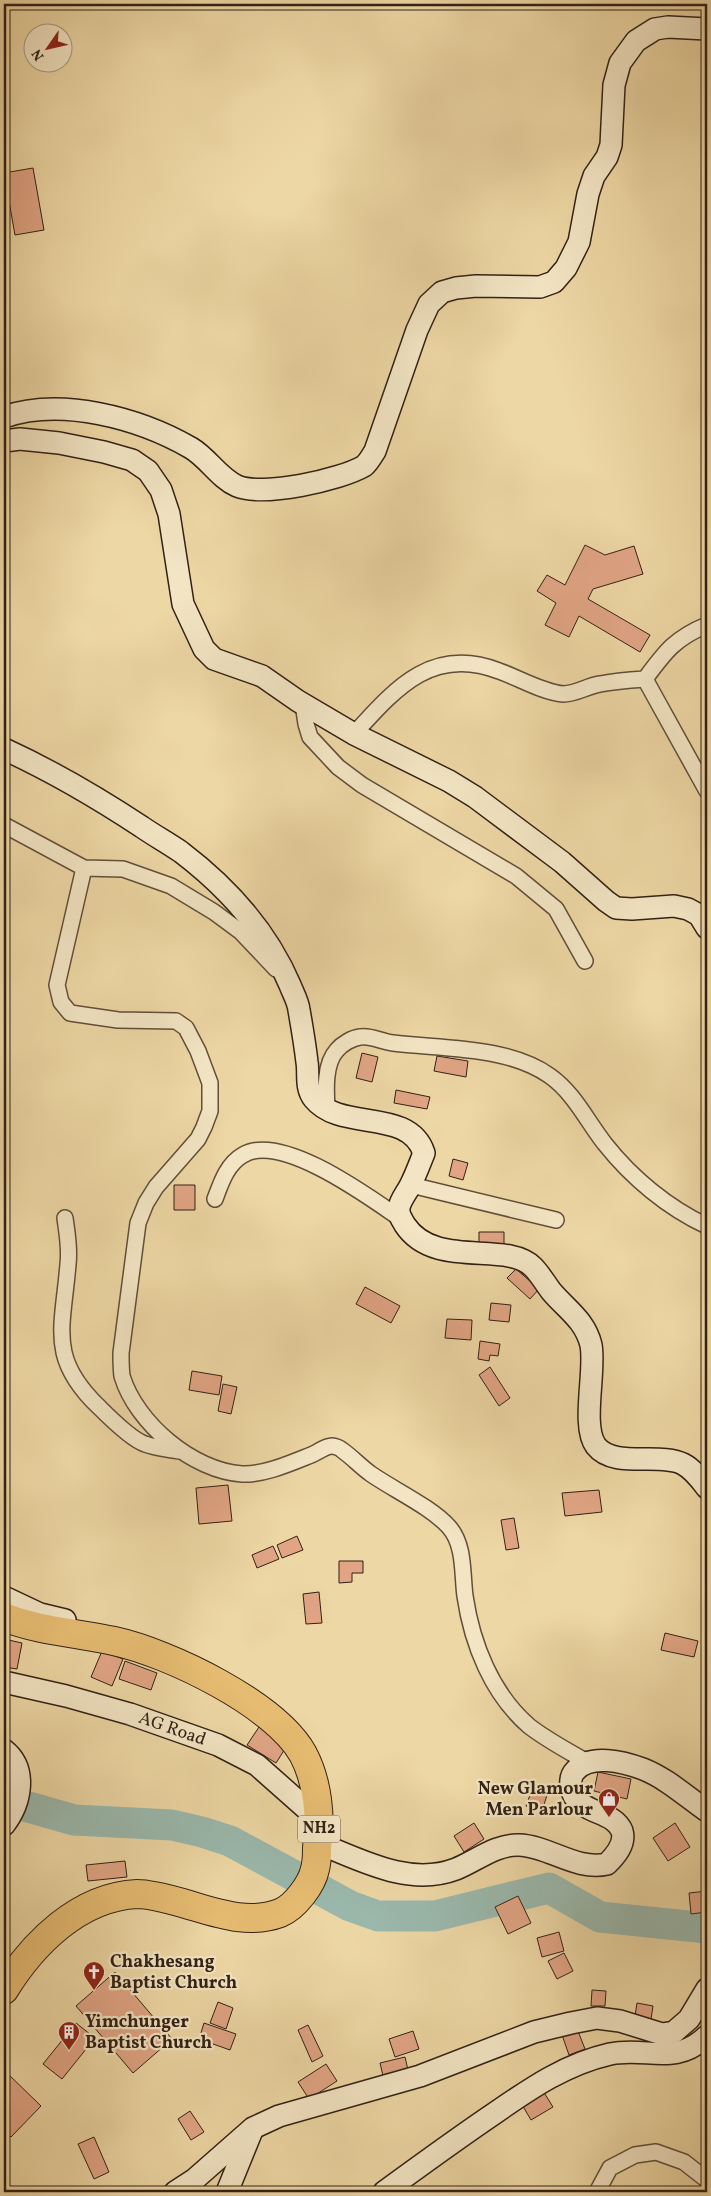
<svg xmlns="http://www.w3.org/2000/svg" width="711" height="2196" font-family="Vollkorn,serif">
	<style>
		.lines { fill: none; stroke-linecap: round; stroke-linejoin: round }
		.river { stroke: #9ab8ac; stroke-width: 31 }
		.building { fill: #e1a585; stroke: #322115 }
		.street-casing { stroke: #614e39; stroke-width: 18 }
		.secondary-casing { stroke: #322115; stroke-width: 24 }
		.highway-casing { stroke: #322115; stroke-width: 30 }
		.street { stroke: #f3e5c4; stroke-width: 15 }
		.secondary { stroke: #f3e5c4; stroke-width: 21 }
		.highway { stroke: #e6bc72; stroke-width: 28 }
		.labels { text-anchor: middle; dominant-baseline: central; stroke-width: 4.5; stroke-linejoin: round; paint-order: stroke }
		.shield { fill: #f3e5c4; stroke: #6c5c4a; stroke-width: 1 }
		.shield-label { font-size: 16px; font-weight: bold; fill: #322115 }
		.street-label { font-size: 18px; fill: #322115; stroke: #f3e5c4 }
		.poi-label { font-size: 18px; font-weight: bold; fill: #322115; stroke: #f3e5c4; text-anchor: start }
	</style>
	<rect width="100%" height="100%" fill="#edd7a4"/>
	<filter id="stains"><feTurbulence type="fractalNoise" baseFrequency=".004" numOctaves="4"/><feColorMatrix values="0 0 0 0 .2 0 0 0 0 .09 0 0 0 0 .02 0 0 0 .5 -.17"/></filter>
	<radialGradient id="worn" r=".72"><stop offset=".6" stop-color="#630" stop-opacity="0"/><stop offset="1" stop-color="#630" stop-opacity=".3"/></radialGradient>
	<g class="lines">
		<path class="river" d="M4,1800L74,1820L172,1825L202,1832L230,1841L350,1906L378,1916H435L549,1888L600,1917L707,1928"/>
	</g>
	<path class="building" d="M33,168L44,230L15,235L4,173Z
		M585,545L605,555L634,546L643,574L593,589L588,599L650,635L640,652L579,616L569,637L545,625L556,603L537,591L547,575L565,585Z
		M362,1053L378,1057L372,1082L356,1078Z
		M437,1056L468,1061L466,1077L434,1071Z
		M396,1090L430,1097L427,1109L394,1103Z
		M453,1159L468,1163L463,1180L449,1176Z
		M174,1185H195V1210H174Z
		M479,1232H504V1246H479Z
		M516,1269L539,1289L530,1299L507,1278Z
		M365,1287L400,1306L391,1323L356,1304Z
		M491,1303L511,1305L509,1322L489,1320Z
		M447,1319L472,1320L471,1340L445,1338Z
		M480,1341L500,1344L498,1356L490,1355L489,1361L478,1359Z
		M490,1367L510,1398L499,1406L479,1375Z
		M192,1371L222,1376L219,1395L189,1390Z
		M223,1384L237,1387L231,1414L218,1411Z
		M228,1485L232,1521L199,1524L196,1488Z
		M599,1490L602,1512L565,1516L562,1493Z
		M514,1518L519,1548L506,1550L501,1520Z
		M297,1536L303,1550L282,1558L277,1545Z
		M273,1546L279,1559L257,1568L252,1555Z
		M339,1561H363V1573H352V1582L339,1583Z
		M319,1592L322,1623L306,1624L303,1594Z
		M665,1633L698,1641L694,1657L661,1650Z
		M4,1639L22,1643L17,1669L4,1667Z
		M102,1651L123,1659L112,1686L91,1677Z
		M125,1661L157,1673L151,1690L119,1679Z
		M259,1727L288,1744L276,1763L247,1745Z
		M598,1772L631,1779L627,1799L594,1791Z
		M534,1784L549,1789L542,1811L526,1806Z
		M474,1823L484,1839L464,1852L454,1836Z
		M675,1823L690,1847L668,1861L653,1838Z
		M125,1861L127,1877L88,1881L86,1865Z
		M707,1891V1912L691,1914L689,1893Z
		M518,1896L531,1923L508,1934L495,1907Z
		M559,1932L564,1951L542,1957L537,1938Z
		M564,1953L573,1971L557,1979L548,1961Z
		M115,1972L172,2039L133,2073L76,2006Z
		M592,1990L606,1991L605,2006H591Z
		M218,2002L233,2008L226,2029L210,2023Z
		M637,2003L653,2006L651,2019L635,2016Z
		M76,2023L95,2038L62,2079L43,2064Z
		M204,2023L236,2034L230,2050L199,2039Z
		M308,2025L323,2056L312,2062L298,2030Z
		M576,2026L585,2049L569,2055L561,2032Z
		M413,2031L419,2049L395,2057L389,2039Z
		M405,2057L408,2070L383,2076L380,2063Z
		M326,2064L337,2081L309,2099L298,2082Z
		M5,2071L41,2106L11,2137L4,2130V2117L7,2114L4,2111Z
		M543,2091L553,2107L531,2120L521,2103Z
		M190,2111L204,2132L191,2140L178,2119Z
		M94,2137L109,2172L94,2179L78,2144Z"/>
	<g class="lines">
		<g class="street-casing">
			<path id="street" d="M707,625C675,638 665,652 645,679L707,791
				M303,704L306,724L310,737L338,767L362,785L516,876L556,909L585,961
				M354,734C395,689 432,645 499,671C519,678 542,692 563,694C576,694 587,686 600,684C615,681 630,680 645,679
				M4,825L84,868
				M276,969L241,932L214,912L171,886L123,869L84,868L57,985L61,1002L70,1013L118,1020L176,1021L186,1028L198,1051L210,1083V1111L204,1127L198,1139L156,1187L146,1203L138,1223L121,1353C121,1361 121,1369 122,1376C136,1423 193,1471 242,1474C264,1475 291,1463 311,1455C317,1453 325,1446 332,1446C335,1446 340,1448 342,1450C352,1457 361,1467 371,1474C394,1490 431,1507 449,1527C465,1545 462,1574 465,1596C472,1644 492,1694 529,1726C547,1740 568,1751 587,1762
				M327,1108C326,1091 324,1064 337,1050C342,1044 352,1038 360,1037C371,1035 382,1042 393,1043C443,1049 508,1046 550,1076C574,1093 587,1121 605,1144C632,1178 668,1208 707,1226
				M411,1185L556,1220
				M215,1199C221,1183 227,1164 243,1155C281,1132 369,1197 401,1219
				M65,1218C67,1233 70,1248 68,1264C63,1328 47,1358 100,1408C109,1417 133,1440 145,1444C155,1448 168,1449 179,1451
				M597,2192L610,2168L635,2155L656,2152L684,2162L707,2180"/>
		</g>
		<g class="secondary-casing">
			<g id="secondary">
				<path d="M4,417C61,397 139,418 191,448C208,458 219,478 237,486C263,497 340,480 364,466C368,463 372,456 375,451L417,330L429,304L442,292L456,288L476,286L540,287L554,282L566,268L579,242L588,194L594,176L607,157L611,145L614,85L620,63L636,41L655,29L668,27L707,29"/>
				<path d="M4,441L20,439L59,443L104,452L132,460L148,471L161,490L169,514L183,604L204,649L214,659L262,676L298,701L354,734L449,781L475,797L562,862L606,901L616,908L632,909L674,906L688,909L699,915L707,928"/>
				<path d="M4,749C52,771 98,798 142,827C155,836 168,843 181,852C227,887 267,931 290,985C293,993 298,1001 299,1010C302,1027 305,1045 307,1062C309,1074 305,1088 314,1099C341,1132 409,1107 424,1153C420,1163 416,1174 411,1184C408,1191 400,1200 399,1208C398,1214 402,1220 405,1225C435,1270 506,1240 533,1267C540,1274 545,1283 551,1291C566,1309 585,1320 591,1345C596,1371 581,1426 596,1446C614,1469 660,1452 683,1464C693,1469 701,1480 707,1488"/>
				<path d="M4,1597L40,1614L65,1620"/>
				<path id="s1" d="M4,1682L66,1696L130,1714L218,1745L257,1765L319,1820"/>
				<path d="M4,1750C28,1769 21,1803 4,1825"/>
				<path d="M318,1843C361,1860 409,1887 456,1869C476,1861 496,1844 519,1845C549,1846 576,1871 607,1864C615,1856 626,1844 622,1831C615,1812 585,1814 574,1796C570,1788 569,1777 575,1771C590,1753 624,1762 643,1769C666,1778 687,1797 707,1811"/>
				<path d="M175,2192L195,2179L253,2128L279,2116L420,2076L534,2032L571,2023L597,2018L620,2021L662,2034L674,2032L689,2019L707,1989"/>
				<path d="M227,2192L251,2133"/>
				<path d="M384,2192C421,2165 458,2138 495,2113C531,2088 566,2064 610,2054C647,2046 674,2067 707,2036"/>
			</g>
		</g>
		<g class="highway-casing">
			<path id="highway" d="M4,1617C38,1631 78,1633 114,1641C169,1653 275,1704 303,1754C318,1782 321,1818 317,1848C317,1855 317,1862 315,1869C312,1884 295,1907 280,1913C249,1925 217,1913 186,1904C172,1900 152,1894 137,1894C79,1897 33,1943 4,1990"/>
		</g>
		<use href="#street" class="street"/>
		<use href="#secondary" class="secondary"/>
		<use href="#highway" class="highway"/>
	</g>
	<defs>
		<g id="shop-pin" transform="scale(1.125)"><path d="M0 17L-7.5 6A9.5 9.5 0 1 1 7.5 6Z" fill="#8f2418" stroke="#f3e5c4"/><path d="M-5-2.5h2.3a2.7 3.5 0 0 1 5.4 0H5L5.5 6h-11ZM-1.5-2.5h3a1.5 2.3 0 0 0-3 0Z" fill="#fff"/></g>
		<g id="church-pin" transform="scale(1.125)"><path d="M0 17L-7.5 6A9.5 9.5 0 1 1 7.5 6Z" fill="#8f2418" stroke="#f3e5c4"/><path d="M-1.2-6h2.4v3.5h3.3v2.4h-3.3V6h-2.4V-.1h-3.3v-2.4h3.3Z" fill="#fff"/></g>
		<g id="building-pin" transform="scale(1.125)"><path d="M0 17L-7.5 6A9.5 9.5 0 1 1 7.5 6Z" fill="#8f2418" stroke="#f3e5c4"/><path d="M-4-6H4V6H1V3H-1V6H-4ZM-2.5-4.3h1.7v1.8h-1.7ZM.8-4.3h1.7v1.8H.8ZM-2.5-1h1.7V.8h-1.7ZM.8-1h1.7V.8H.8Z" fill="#fff"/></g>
	</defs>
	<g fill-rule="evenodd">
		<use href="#shop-pin" x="609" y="1799"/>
		<use href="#church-pin" x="94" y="1972"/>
		<use href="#building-pin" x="69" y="2032"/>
	</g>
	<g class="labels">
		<rect class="shield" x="298" y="1815.5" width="42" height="27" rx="4"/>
		<g class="shield-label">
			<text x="319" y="1829">NH2</text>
		</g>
		<g class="street-label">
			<text stroke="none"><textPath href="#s1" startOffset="175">AG Road</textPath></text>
		</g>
		<g class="poi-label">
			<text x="593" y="1789" text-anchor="end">New Glamour<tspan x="593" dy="21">Men Parlour</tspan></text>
			<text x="110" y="1962">Chakhesang<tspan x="110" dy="21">Baptist Church</tspan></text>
			<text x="85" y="2022">Yimchunger<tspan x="85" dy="21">Baptist Church</tspan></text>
		</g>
	</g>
	<rect width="711" height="2196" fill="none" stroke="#edd7a4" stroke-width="20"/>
	<rect x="5" y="5" width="701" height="2186" fill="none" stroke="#322115" stroke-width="2.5"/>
	<rect x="10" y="10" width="691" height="2176" fill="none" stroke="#322115"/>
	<g transform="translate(48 48) rotate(236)"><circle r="24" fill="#f3e5c4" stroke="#a6977e"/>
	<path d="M0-4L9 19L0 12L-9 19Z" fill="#8f2418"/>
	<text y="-8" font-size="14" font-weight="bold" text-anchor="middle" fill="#322115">N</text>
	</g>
	<rect width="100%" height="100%" filter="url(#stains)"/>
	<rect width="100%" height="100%" fill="url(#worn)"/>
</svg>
